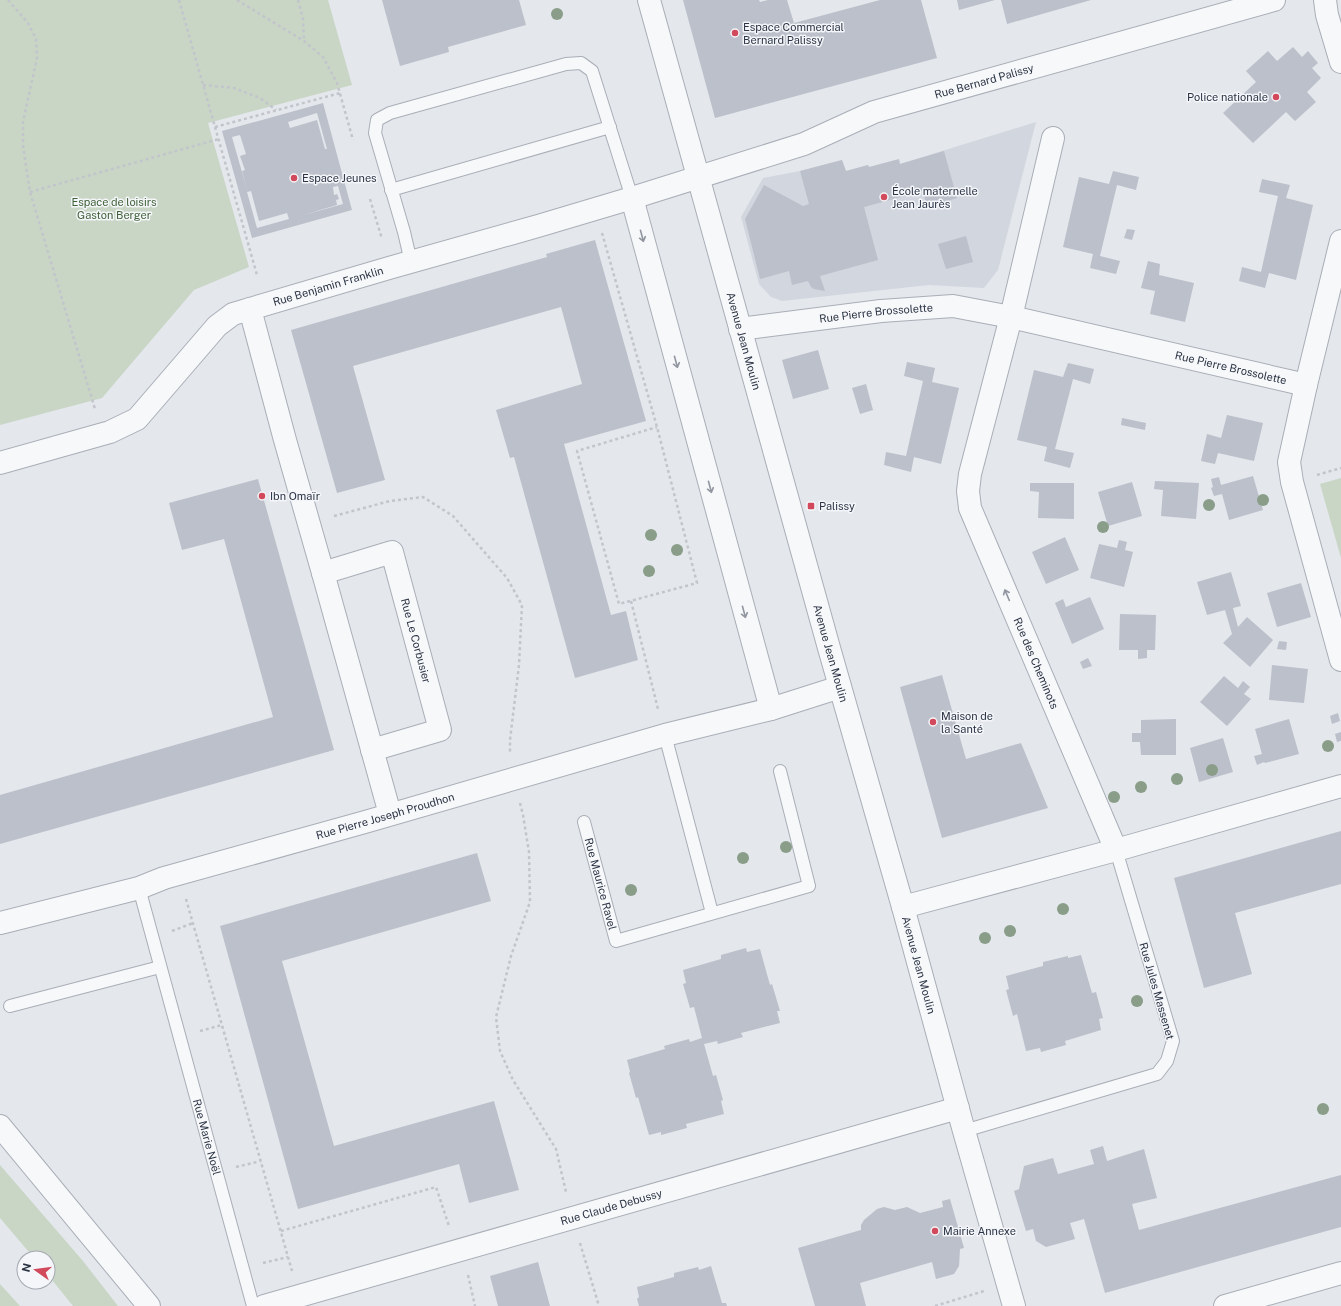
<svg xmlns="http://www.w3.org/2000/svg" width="1341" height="1306" font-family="'Public Sans',sans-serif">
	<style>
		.built { fill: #d2d6de }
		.green { fill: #c9d6c5 }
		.building { fill: #bbc0ca; fill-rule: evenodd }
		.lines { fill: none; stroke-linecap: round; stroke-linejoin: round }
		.service-casing { stroke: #a9aeb7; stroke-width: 14 }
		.minor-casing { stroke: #a9aeb7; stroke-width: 24 }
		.tertiary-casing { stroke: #a9aeb7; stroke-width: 24 }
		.path { stroke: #c2c5cb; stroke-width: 2.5; stroke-dasharray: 3 3; stroke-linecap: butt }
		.service { stroke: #f7f8fa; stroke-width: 12 }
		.minor { stroke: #f7f8fa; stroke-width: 22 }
		.tertiary { stroke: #f7f8fa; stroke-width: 22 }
		.tree { fill: #899d89 }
		.oneway { stroke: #9196a0 }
		.poi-dot { fill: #d1495b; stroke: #f4f6f9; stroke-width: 1.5 }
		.labels { text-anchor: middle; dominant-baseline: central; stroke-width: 3; stroke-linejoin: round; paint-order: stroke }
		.poi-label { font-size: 11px; fill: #2b3445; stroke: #f4f6f9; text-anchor: start }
		.street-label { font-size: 11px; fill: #2b3445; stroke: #f4f6f9 }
		.park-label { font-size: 11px; fill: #3f6138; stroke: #f4f6f9 }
	</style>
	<rect width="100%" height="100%" fill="#e4e7ec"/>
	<path class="built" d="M1036,122L998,270L984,288L929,285L782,301L771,297L759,284L741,217L763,178L800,171L842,160L846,171L868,165V167L900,164Z"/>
	<path class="green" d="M0,0H328L352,85L208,123L249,267L194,290L102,398L0,425Z
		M1341,478V558L1320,484Z
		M0,1165L83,1261L118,1306H73L48,1275V1258H34L0,1218Z
		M0,1284L20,1306H0Z"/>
	<path class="building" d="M382,0H519L526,25L448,47L449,52L400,66Z
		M683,0H759L760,2L768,0H787L794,23L880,0H921L937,58L715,118Z
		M957,0H995L959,10Z
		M1001,0H1091L1007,24Z
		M1293,47L1302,57L1308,51L1318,63L1312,68L1321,78L1307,92L1316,102L1295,121L1286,112L1253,143L1223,113L1256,82L1246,71L1268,51L1277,61Z
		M323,103L352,210L252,238L222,131ZM317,113L327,149H325L317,120L290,128L288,122ZM240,135L246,154L240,156L245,170L242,171L247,190L232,137ZM338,186L343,204L300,216L337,205L336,200L339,199L337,194L334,195L333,187ZM251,191L259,221L287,213L289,219L257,228L247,192Z
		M944,151L957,198L927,207L923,191L864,207L878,260L820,276L825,291L814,289L811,287L808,281L792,285L789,271L760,279L745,219L764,185L803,206L809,204L800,171L842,160L846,171L868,165L869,167L899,159L900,164Z
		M1113,171L1139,177L1136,190L1117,185L1100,256L1120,261L1116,274L1090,268L1093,254L1063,247L1079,177L1109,184Z
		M1262,179L1290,185L1286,198L1313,205L1296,280L1269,273L1265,288L1239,281L1242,267L1261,272L1278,196L1259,192Z
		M1127,229L1135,230L1132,240L1124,238Z
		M966,236L973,262L946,269L938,244Z
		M595,240L646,421L564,444L611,615L626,611L638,660L575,678L514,457L510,458L496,410L582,384L561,307L353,366L385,480L337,493L291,330L547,257L546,254Z
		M1148,261L1160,264L1159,275L1194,283L1185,322L1150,314L1155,291L1141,288Z
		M818,350L829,389L793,399L782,360Z
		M907,362L935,368L932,382L959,388L941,464L914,457L911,472L884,465L886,452L906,456L923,381L904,376Z
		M1068,363L1094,369L1090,384L1073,379L1055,449L1074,453L1070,468L1044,461L1047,447L1017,440L1034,370L1063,377Z
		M866,384L873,410L860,414L852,388Z
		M1227,415L1263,423L1254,461L1218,453L1215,464L1201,461L1207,434L1221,438Z
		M1122,418L1146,423L1145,430L1121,425Z
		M1253,476L1263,510L1229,520L1222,494L1214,496L1211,488L1213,487L1211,479L1219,477L1221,485Z
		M258,479L334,750L0,844V795L273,717L224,539L182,550L169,503Z
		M1155,481L1199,483L1196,519L1161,516L1163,490L1154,489Z
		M1132,482L1142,516L1108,526L1098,492Z
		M1030,483H1074V519L1038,518L1039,492L1030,491Z
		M1065,537L1079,570L1046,584L1032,552Z
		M1119,540L1127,542L1125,550L1133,552L1124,587L1090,578L1099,544L1117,548Z
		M1231,572L1241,606L1233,608L1238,627L1247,617L1273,640L1250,667L1223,643L1232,634L1225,610L1207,615L1197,582Z
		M1301,583L1311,617L1277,627L1267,593Z
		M1090,597L1104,629L1072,644L1055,603L1063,599L1066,607Z
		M1120,614L1156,615L1155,650H1147V658L1138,659V650H1119Z
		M1279,641L1287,642L1286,650L1277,649Z
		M1088,658L1092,666L1083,669L1080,662Z
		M1272,665L1308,669L1304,703L1269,700Z
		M942,675L966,759L1021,743L1048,808L942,838L900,687Z
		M1224,676L1238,688L1243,681L1250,687L1244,694L1251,699L1227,726L1200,702Z
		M1338,713L1340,721L1332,724L1330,716Z
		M1176,719V755H1141L1140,742H1132V733H1141V720Z
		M1289,719L1299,754L1265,763L1264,762L1257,765L1254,756L1262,754L1255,729Z
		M1341,732V741L1337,742L1335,734Z
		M1223,738L1233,772L1199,782L1190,748Z
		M1341,831V884L1235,913L1252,974L1204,988L1174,878Z
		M477,853L491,901L282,961L334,1146L494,1101L519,1190L469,1203L459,1164L298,1209L220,926Z
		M746,948L747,952L760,949L770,985L772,984L780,1011H777L780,1023L741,1033L743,1037L718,1044L717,1041L704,1044L713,1076L716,1075L723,1100L721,1101L724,1114L686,1124L687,1128L661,1135V1132L649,1135L638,1097L636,1098L629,1073L630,1072L627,1060L665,1049L664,1046L689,1039L690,1042L702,1038L694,1007L690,1008L683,984L686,983L683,970L721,959V955Z
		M1081,955L1092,993L1096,992L1103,1018L1099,1019L1101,1030L1065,1041L1066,1045L1041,1052L1040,1048L1026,1051L1017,1014L1013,1016L1006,990L1009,989L1006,976L1043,966V962L1068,956V958Z
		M1103,1146L1107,1161L1144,1149L1157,1198L1132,1204L1139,1230L1341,1175V1227L1105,1293L1084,1219L1070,1223L1075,1239L1046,1247L1036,1241L1033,1229L1026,1231L1014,1191L1019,1189L1024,1166L1053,1158L1058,1174L1094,1164L1090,1150Z
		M950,1199L964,1248L960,1249L959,1266L954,1274L936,1279L932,1262L860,1283L866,1306H815L798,1248L861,1230V1225L864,1220L877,1209L884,1207L895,1210L907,1207L920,1213L943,1207L942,1201Z
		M538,1262L550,1306H498L490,1276Z
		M711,1266L722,1303H726L727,1306H639L637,1299L639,1297L637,1287L674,1277V1273L698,1267L699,1270Z"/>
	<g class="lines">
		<g class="service-casing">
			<g id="service">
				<path d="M391,190L610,127"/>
				<path d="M411,262L404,232L375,133L377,120L390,113L566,64L581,63L592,71L632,198"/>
				<path d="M665,735L712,913"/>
				<path id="s1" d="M584,822L616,941L809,886L780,771"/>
				<path id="s2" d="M139,888L253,1306"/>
				<path d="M10,1006L160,967"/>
				<path d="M964,1131L1157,1074L1167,1061L1173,1041L1116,850"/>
			</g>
		</g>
		<g class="minor-casing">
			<g id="minor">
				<path d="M1325,0L1327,15L1341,62"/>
				<path id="s3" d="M1053,138L1011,317L970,474L968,491L970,508L1116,850"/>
				<path d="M632,198L771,709"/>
				<path d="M1341,241L1306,385L1289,462L1292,482L1341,660"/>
				<path d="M250,309L285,440L323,573L390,814"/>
				<path id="s4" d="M740,329L881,311L953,306L1011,317L1306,385"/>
				<path id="s5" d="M0,463L110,432L137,419L217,326L233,314L389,268L538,226L632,198L804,144L874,112L1274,0"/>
				<path id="s6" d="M323,573L392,552L440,730L372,750"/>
				<path d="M903,907L1116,850L1341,786"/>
				<path id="s7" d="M0,923L139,888L164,878L365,822L665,735L771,709L840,687"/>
				<path d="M0,1126L149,1306"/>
				<path id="s8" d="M264,1306L958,1108"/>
				<path d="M1225,1306L1341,1273"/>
			</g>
		</g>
		<g class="tertiary-casing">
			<g id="tertiary">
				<path id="s9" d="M649,0L829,648L903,907L964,1131L1014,1306"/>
			</g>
		</g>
		<path class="path" d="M8,0L28,23L36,39L37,58L23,122V146L30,192L95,409
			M179,0L257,275
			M237,0L304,41L323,57L337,83L353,140
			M298,0L303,19L304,40
			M203,85L234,88L260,98L276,110
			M215,127L340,93
			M30,192L219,139
			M370,199L382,239
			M602,233L657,427L697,583L619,604L577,451L657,427
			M1317,475L1341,468
			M334,516L390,501L423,497L453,516L507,578L522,605L519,665L510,740V754
			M631,601L658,709
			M520,803L523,815L529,852L530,902L511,956L496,1017L500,1051L513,1080L556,1149L566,1192
			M186,899L292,1271
			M172,931L193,923
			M200,1031L222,1025
			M236,1167L261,1161
			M281,1231L436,1187L449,1226
			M580,1243L599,1306
			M263,1263L288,1257
			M468,1275L475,1306
			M935,1306L984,1291"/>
		<use href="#service" class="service"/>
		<use href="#minor" class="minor"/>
		<use href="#tertiary" class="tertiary"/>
	</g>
	<g class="tree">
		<circle cx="557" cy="14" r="6"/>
		<circle cx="1263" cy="500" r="6"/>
		<circle cx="1209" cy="505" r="6"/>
		<circle cx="1103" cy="527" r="6"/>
		<circle cx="651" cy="535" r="6"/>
		<circle cx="677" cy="550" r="6"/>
		<circle cx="649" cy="571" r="6"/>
		<circle cx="1328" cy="746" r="6"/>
		<circle cx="1212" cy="770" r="6"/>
		<circle cx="1177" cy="779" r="6"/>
		<circle cx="1141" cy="787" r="6"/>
		<circle cx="1114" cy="797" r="6"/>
		<circle cx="786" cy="847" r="6"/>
		<circle cx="743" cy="858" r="6"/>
		<circle cx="631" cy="890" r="6"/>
		<circle cx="1063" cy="909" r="6"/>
		<circle cx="1010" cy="931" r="6"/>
		<circle cx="985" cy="938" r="6"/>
		<circle cx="1137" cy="1001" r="6"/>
		<circle cx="1323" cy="1109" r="6"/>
	</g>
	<defs><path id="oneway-shaft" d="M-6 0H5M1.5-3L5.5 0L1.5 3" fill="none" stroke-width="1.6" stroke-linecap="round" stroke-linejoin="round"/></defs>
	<g class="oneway">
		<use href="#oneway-shaft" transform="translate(642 236) rotate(75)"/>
		<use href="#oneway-shaft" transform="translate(676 362) rotate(75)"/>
		<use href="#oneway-shaft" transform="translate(710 487) rotate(75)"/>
		<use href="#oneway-shaft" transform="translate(1007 595) rotate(-113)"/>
		<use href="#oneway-shaft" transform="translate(744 612) rotate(75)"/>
	</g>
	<g class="poi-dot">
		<circle cx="735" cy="33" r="4"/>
		<circle cx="1276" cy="97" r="4"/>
		<circle cx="294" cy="178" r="4"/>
		<circle cx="884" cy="197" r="4"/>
		<circle cx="262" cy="496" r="4"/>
		<rect x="807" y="502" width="8" height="8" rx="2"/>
		<circle cx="933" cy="722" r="4"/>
		<circle cx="935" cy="1231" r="4"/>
	</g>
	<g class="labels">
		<g class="poi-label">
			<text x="743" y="27">Espace Commercial<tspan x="743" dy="13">Bernard Palissy</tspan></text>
			<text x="1268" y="97" text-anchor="end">Police nationale</text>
			<text x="302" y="178">Espace Jeunes</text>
			<text x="892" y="191">École maternelle<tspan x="892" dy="13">Jean Jaurès</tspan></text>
			<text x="270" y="496">Ibn Omaïr</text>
			<text x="819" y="506">Palissy</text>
			<text x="941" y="716">Maison de<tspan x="941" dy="13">la Santé</tspan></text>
			<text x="943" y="1231">Mairie Annexe</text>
		</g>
		<g class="street-label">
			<text stroke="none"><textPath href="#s5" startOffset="1074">Rue Bernard Palissy</textPath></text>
			<text stroke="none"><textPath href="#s5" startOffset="386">Rue Benjamin Franklin</textPath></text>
			<text stroke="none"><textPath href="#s4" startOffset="137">Rue Pierre Brossolette</textPath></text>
			<text stroke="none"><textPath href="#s9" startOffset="354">Avenue Jean Moulin</textPath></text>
			<text stroke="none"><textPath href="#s4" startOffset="499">Rue Pierre Brossolette</textPath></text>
			<text stroke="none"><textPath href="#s6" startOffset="164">Rue Le Corbusier</textPath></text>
			<text stroke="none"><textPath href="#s9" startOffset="678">Avenue Jean Moulin</textPath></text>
			<text stroke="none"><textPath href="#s3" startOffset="549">Rue des Cheminots</textPath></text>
			<text stroke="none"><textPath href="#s7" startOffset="400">Rue Pierre Joseph Proudhon</textPath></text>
			<text stroke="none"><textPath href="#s1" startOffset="64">Rue Maurice Ravel</textPath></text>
			<text stroke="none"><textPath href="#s9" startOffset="1002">Avenue Jean Moulin</textPath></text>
			<text transform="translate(1157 991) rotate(74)">Rue Jules Massenet</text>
			<text stroke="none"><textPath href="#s2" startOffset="258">Rue Marie Noël</textPath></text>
			<text stroke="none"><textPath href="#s8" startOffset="361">Rue Claude Debussy</textPath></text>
		</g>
		<g class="park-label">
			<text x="114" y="202">Espace de loisirs<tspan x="114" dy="13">Gaston Berger</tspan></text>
		</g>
	</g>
	<g transform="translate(36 1270) rotate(284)"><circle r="19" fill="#f4f6f9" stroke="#a4a8b1"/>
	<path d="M0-3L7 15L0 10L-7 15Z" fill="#d1495b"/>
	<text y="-6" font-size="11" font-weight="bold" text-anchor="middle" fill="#2b3445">N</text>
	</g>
</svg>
